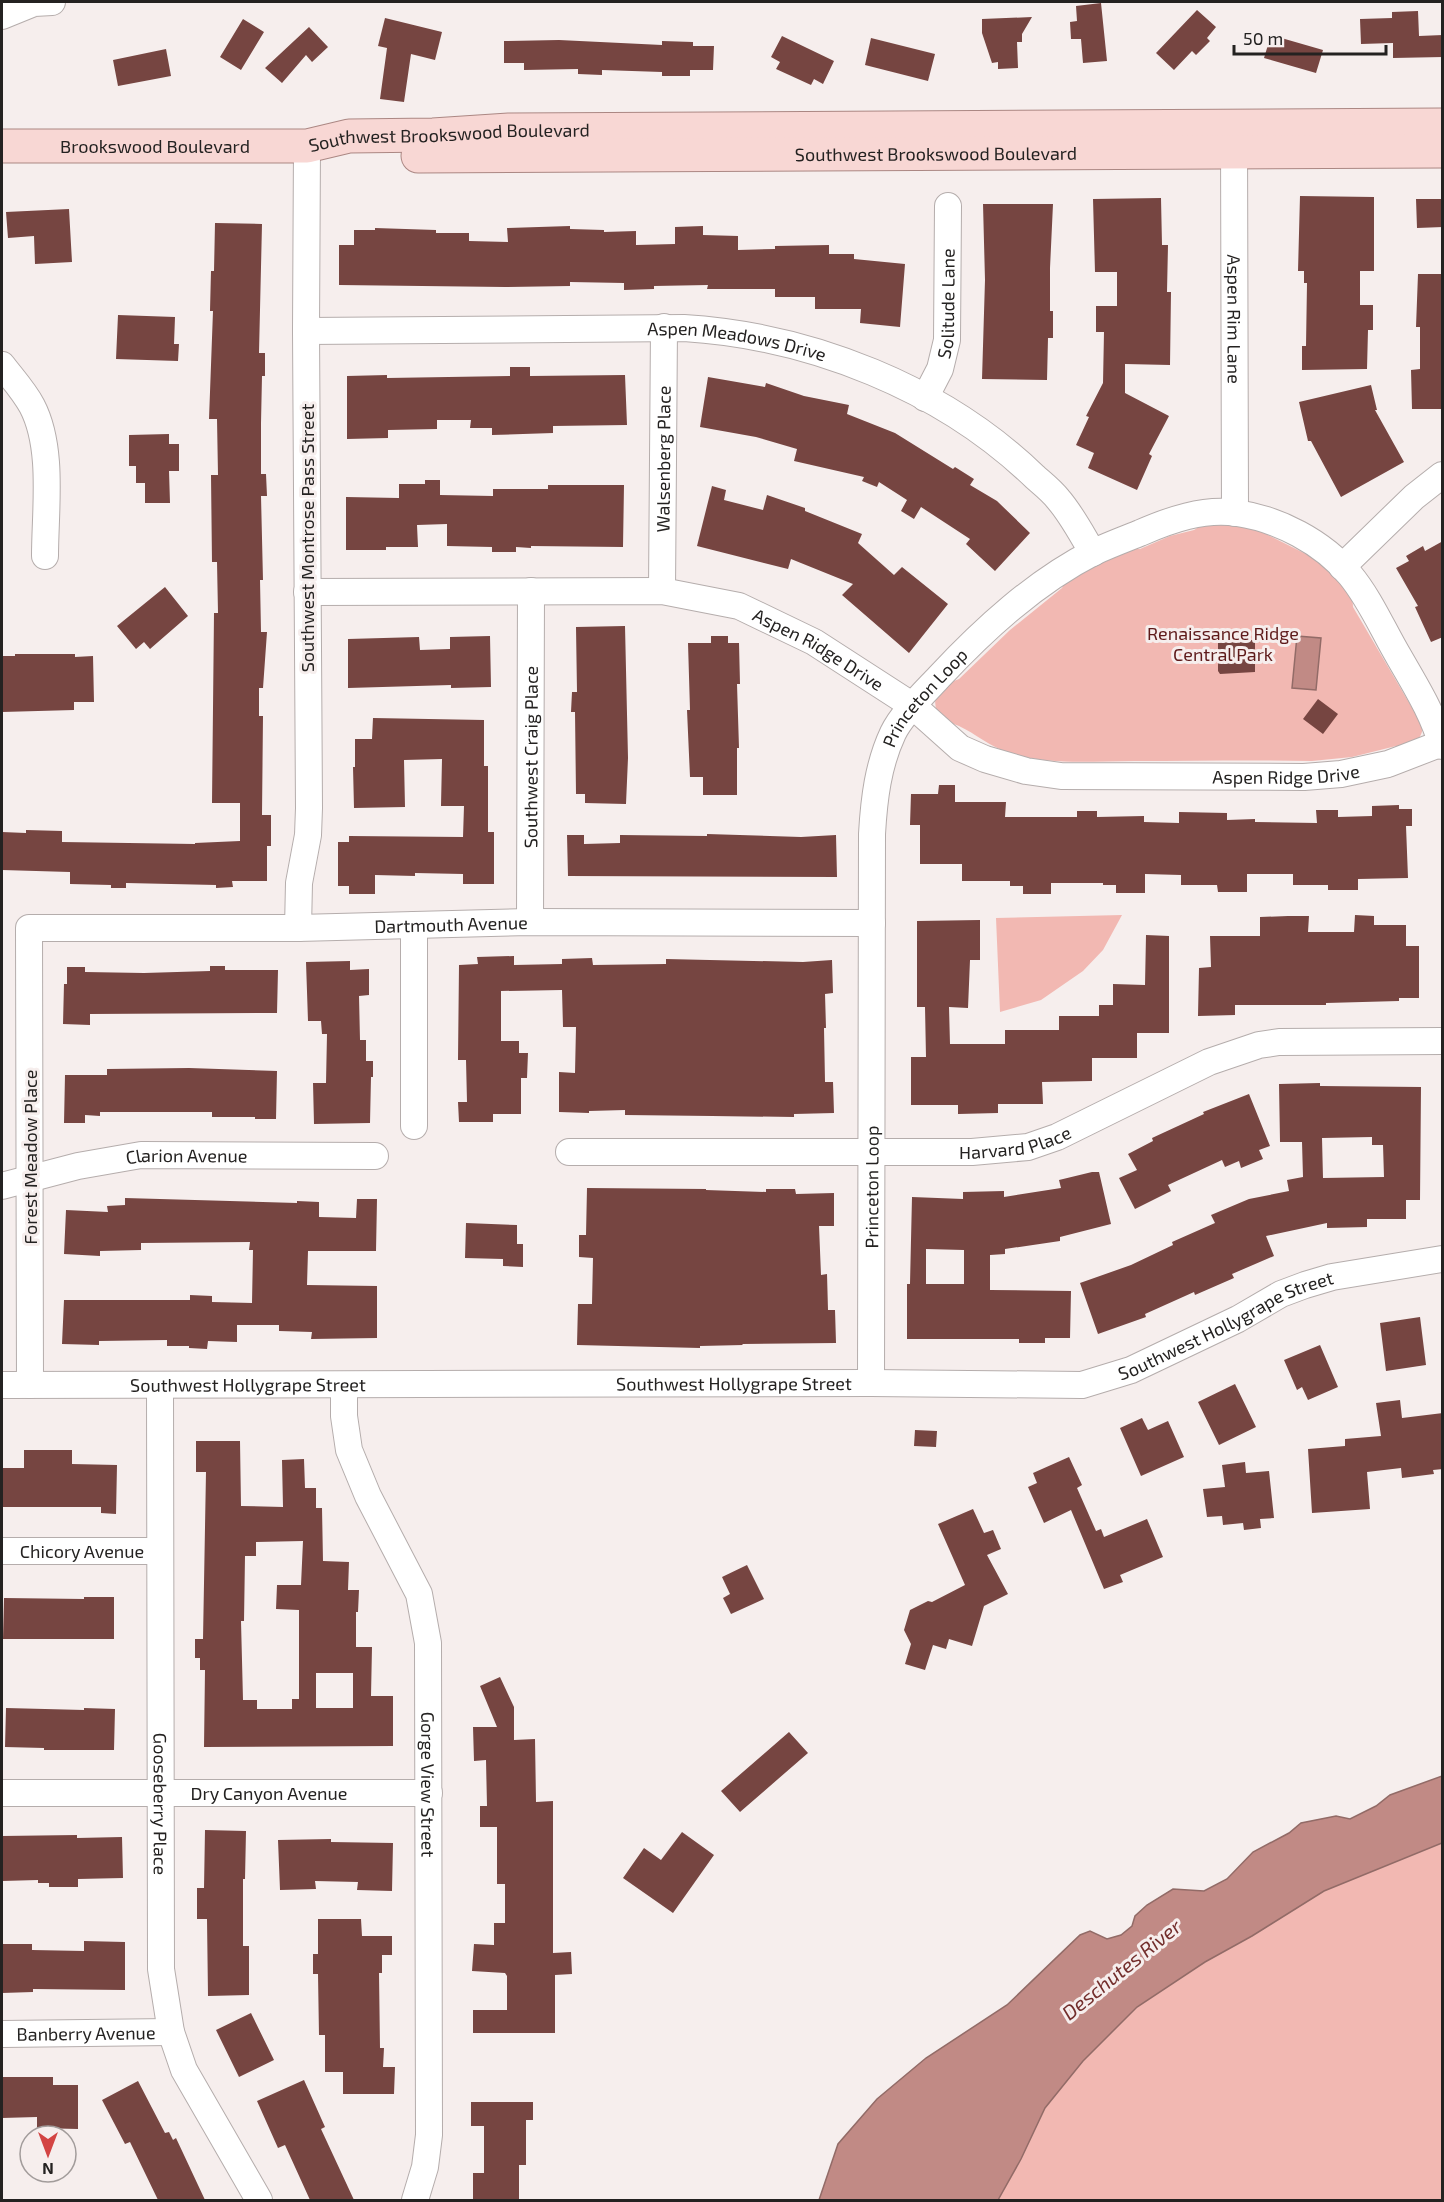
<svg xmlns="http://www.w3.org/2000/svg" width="1444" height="2202" font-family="'Exo 2',sans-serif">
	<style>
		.green { fill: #f2b8b2 }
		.water { fill: #c18a85; stroke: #926b67; stroke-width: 1.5 }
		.building { fill: #764541; fill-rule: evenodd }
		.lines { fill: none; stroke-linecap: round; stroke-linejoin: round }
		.minor-casing { stroke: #b5adac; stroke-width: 28 }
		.major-casing { stroke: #ab8783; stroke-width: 35 }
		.minor { stroke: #fff; stroke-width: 26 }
		.major { stroke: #f8d7d4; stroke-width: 33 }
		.labels { text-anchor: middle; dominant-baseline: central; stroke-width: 6; stroke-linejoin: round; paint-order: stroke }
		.street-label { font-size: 18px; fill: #242221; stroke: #f6eeed }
		.park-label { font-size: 18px; fill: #5e1a1a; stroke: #f6eeed }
		.water-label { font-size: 20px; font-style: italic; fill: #732e2c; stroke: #f6eeed }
	</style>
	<rect width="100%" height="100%" fill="#f6eeed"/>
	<path class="green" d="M1228,522L1262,529L1268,535L1304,553L1315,555L1352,594L1353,607L1411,706C1433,720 1422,751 1396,746L1352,757L1312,761C1253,760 1194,761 1134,761C1092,761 1047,766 1007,752C989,746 976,734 959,726C942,719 936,722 935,699L949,683L959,679L1010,630L1062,588L1067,579L1127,549H1140L1170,536L1194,530L1205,523Z
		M1122,915L1103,950L1083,971L1041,1000L1000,1012L996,918Z
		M1442,1843V2200H998L1021,2159L1045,2108L1083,2061L1137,2007L1205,1962L1252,1936L1324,1891Z"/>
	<path class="water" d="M1297,636L1321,638L1316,690L1292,688Z
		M1442,1776V1843L1324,1891L1252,1936L1205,1962L1137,2007L1083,2061L1045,2108L1021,2159L998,2200H819L838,2144L877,2099L926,2058L1007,2005L1080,1935L1090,1931L1107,1939L1121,1935L1132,1926L1135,1916L1147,1905L1173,1889L1204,1891L1227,1879L1253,1852L1289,1833L1301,1823L1336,1816L1350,1819L1376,1806L1390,1795Z"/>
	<path class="building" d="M1101,3L1107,61L1083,63L1081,39H1071L1070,22L1077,21L1076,6Z
		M1197,10L1216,27L1207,38L1210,41L1196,55L1192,51L1174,70L1156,53Z
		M1418,11L1419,36L1443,35V57L1393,58V43L1361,44L1360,19L1392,18V12Z
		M1032,17L1022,34V42H1017L1018,68L998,69V62L992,63L982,33V19Z
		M385,18L442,32L435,60L411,54L404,102L380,99L387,48L378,46Z
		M243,19L264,32L241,70L220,57Z
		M309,27L328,47L312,62L306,55L282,83L265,68Z
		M1271,35L1323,50L1316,73L1264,58Z
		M782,36L834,61L823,84L814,79L811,85L776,69L780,62L771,57Z
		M871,38L935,54L928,81L865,65Z
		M559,40L662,45V41L693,42V46H714L713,70H690V76H662V72L602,70V75L578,74V69L524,70V63H504V41Z
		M166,49L171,76L118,86L113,60Z
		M1300,196L1374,197V271H1360V305H1373V330H1368L1367,369L1302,370V346H1306L1307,283H1304V271H1298Z
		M1161,198L1162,245H1168L1167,292H1171L1170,365L1125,364V393L1169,416L1149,454L1152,456L1137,490L1088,468L1094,453L1076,445L1089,417L1086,416L1103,383L1104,332H1096V306H1117V272H1095L1093,199Z
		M1416,199H1443V227L1417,228Z
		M983,204H1053L1050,268V311H1053V338H1048L1047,380L982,379L985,280Z
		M69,209L72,262L35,264L34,236L8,238L6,212Z
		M215,223L262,224L259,353H265V376H262L261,423V474H266L267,496H261L263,580H260L261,632H267L263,688H259V716H263L262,815H271V846H267V881H232L233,887L216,888V885L126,883V888H111V885L70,884V872L2,870V832L26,833V830L62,831V842L195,844V843L240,841V803H212L214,613H218L217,562H212L211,475H218L217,419H209L213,311H210L211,271H214Z
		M570,226V229L604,230V232L636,231V245L675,244V227L703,226V235L738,236V250L775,249V246L829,245V254H854V259L905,264L900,327L860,323L861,309H815V297H775V289H707L708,285L654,286V289L624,290V283L570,282V286L505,287L339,285V245H354V230H375V228L436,230V233H469V241L508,242L507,228Z
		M1418,274H1443V409H1412L1411,370L1420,369V327H1416Z
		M118,315L175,317L174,344H179L178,361L116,359Z
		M510,367H530V376L625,375L627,425L553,426V433L492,435V428H470L471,420H437V429L388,430V438L347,439V376L387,375V378L510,376Z
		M708,377L765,387L766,383L804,396L849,405L847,414L895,433L953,469L955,467L974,479L970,485L997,501L1030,533L995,571L966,544L970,539L921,507L914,519L901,511L907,500L879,482L877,487L862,481L864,477L794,461L797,449L756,437L700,427Z
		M1371,385L1377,410H1375L1404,462L1341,497L1311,441H1308L1299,402Z
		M169,434V444H179V471H169L170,503H145V483H136V466H129V435Z
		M425,480H440V495L493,496V489H548V485H624L623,547L531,546V548L516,547V552H492V547L447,546V524L417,525L418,547H386V550H346V497L399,498V484H425Z
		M712,486L726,490L724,500L763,510L767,495L805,508V511L862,534L858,543L894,575L902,567L948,604L909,653L842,595L853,584L791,559L788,569L697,546Z
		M1443,541V637L1431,642L1415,607L1418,606L1396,568L1409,561L1406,556L1423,546L1425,551Z
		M165,587L188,616L150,649L144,642L136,649L117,626Z
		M625,626L628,758L626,804L585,803V794H576L575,712H571L572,692H577L576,627Z
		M490,636L491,687L451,688V685L348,688V639L419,637L420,650L450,649V637Z
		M711,636H728V643H739L740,684H737L739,748H737V795H703V777H690L687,710H690L688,643H711Z
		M1220,640H1252L1255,641V672L1220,674L1218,671V642Z
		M15,654H75V657L93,656L94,702H74V710L2,712V656H15Z
		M1318,699L1338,714L1323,734L1303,719Z
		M373,718L484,720V766H488V832H494V884H463V874L415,873V876L375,875V894H349V886H338V842H349V836L463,837L464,806H441L442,759L404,760L405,807L354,808L353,767H355V739H372Z
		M939,785H955V802H1006L1005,817H1077V811H1097V817L1144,816V822L1179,823V812L1227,813V820L1255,819V822L1317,823L1316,810H1338V817L1372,816V806L1399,805V809H1412V826H1406L1408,878L1358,879V890H1328V885H1293V874H1247V892H1218L1217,885H1181V875L1145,874V893H1116V885H1103V883H1051V894H1023V886H1010V881H962V864H920V825H910L911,794H938Z
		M707,834L801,837L836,835L837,877L568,876L567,835H584V844L620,843V835L707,836Z
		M1355,915L1374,916V925H1406V946H1419V998H1399V1001L1326,1003V1005H1235V1015L1198,1016L1199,968L1211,967L1210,936H1260V917L1288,916H1309L1308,932H1354Z
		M980,920V960H970L968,1008L949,1007L950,1044H1005V1030H1059V1016H1099V1005H1113V984L1145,985L1146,935L1169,936V1033H1137V1058H1092V1081L1042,1082L1043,1104H998V1113L958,1114V1105H911V1057H926L925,1007H917V921Z
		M514,956V965L562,964V959L592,958L593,965L666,964V959L803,962L832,960L833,993L825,994L826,1028H824L825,1082H833L834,1113L794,1114V1117L712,1116L625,1115V1110L589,1111V1113L559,1112V1072L575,1073L576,1027H563L562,990L501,991V1041H519V1053H528L527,1078H521V1114H493V1122H459L458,1102H467L466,1060H458L459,965L478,964L477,957Z
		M350,961V970L369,969V995L359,996L360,1040H366V1061H373V1077H371L370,1123L314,1124L313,1083H326L327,1034H322L321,1021H308L306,962Z
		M210,966H225V970H278L277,1013L90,1014V1025L63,1024L64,984H67V967H85V972L144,973L210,971Z
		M189,1068L277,1071L276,1119H255V1117H212V1112H100V1116L85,1115V1123H64L65,1075H107V1069Z
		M1320,1083V1086L1421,1087L1420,1200H1406V1219H1367V1227L1327,1228V1223L1266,1236L1274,1256L1232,1274L1234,1278L1195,1295L1194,1292L1145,1314L1146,1317L1098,1334L1080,1283L1131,1265L1173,1245L1172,1242L1215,1223L1211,1215L1249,1199L1289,1191L1287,1180L1303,1177L1302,1142H1280L1279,1084ZM1372,1137V1145H1383L1384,1177L1323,1178L1322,1138Z
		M1249,1094L1270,1146L1259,1150L1263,1159L1241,1168L1239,1161L1225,1167L1222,1160L1168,1185L1171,1191L1135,1209L1119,1178L1137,1170L1128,1154L1153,1141L1152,1138L1204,1114L1203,1112Z
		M1092,1172H1099L1111,1224L1060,1237V1241L1005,1249V1254L990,1255V1290L1071,1291L1070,1338H1045V1343H1019V1339H907V1284H910L912,1197L963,1199V1192L1004,1191V1197L1061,1188L1059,1180ZM926,1249L964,1250V1284H926Z
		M587,1188L706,1189V1190L766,1192V1189H795L796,1194L834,1193V1226H819L821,1275L827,1274L828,1310H835L836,1343L742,1344L743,1345L700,1346V1348L577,1345L578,1304H592L593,1258L579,1257V1235H586Z
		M125,1198L297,1203V1201L319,1202V1217L356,1218L357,1199H377L376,1251H308L307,1285L377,1286V1338L311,1339L312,1332L279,1331V1325H237V1342L208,1341L207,1349L189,1348V1346H167V1340L99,1341V1345L62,1344L64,1300H190V1295L212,1296V1302L252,1303L253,1250H249L250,1242L141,1243V1250L100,1251V1256L64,1254L66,1210L108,1212L107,1206L125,1205Z
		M466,1223L517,1225V1244H523V1267L503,1266V1259L465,1258Z
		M1420,1317L1426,1365L1386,1371L1380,1323Z
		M1320,1345L1338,1387L1308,1400L1302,1387L1297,1390L1284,1360Z
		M1235,1384L1256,1427L1219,1445L1198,1402Z
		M1400,1400L1402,1418L1443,1413V1469L1433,1470L1434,1474L1402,1478L1401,1468L1367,1472L1370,1509L1312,1513L1308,1449L1345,1446V1439L1381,1436L1376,1403Z
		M1142,1418L1148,1430L1168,1421L1184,1457L1141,1476L1120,1428Z
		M915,1430L937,1431L936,1447L914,1446Z
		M196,1441H240L241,1506L283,1507L282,1460L304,1459L305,1488H316V1508H322L323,1561L349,1562L348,1590H359L358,1612H356V1647H372L371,1696H393V1746L204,1747L205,1670H200V1658H195V1639H203L206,1472H196ZM303,1541L301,1585H277L276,1609L299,1610V1699H292V1709H257V1700H243L241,1621H244L245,1556H256V1542ZM316,1673H353V1708H316Z
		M24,1450H72V1464L117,1465L116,1514L101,1513V1507H2V1468H24Z
		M1069,1457L1082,1485L1077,1488L1096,1531L1101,1529L1104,1537L1147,1519L1163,1557L1120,1575L1123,1582L1104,1589L1071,1510L1044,1523L1028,1487L1037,1483L1033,1473Z
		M1245,1462L1246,1473L1269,1471L1274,1518L1260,1519L1261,1528L1244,1530L1243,1523L1223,1525L1222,1516L1207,1517L1203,1489L1225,1487L1222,1465Z
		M973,1509L984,1533L993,1530L1001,1549L987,1555L1008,1594L984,1606L972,1646L949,1639L946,1649L933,1645L925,1670L905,1664L911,1644L904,1630L910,1610L928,1601L932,1602L965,1585L938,1524Z
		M747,1565L764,1599L731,1614L723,1598L730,1594L722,1577Z
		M84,1597H114V1639H3L4,1598L84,1599Z
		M500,1677L514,1707V1740L535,1739L536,1802L553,1801V1953L571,1952L572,1974L555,1975V2033H473V2010H507V1976L505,1973L472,1971L474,1944L494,1945V1923H505V1884H497V1827H480V1806H487L486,1760L474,1761L473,1727H497L480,1686Z
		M6,1708L84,1710V1708L115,1709L114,1750H44V1748L5,1747Z
		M789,1732L808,1753L740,1812L721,1791Z
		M205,1830L246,1831L245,1879H243V1946H249V1995L208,1996L207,1919H197V1888H204Z
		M682,1832L714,1855L673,1913L623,1878L644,1848L661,1860Z
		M77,1835V1838L122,1837L123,1878L78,1879V1887H49V1883H38V1880L2,1881V1836Z
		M331,1839V1842L393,1843L392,1891L357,1890L358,1882L315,1881L316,1889L280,1890L278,1840Z
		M318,1919H361L362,1936H392V1955H382V1973H379L380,2048H384L383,2067H395L394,2094H343V2072H325V2035H319L318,1974H313V1954H318Z
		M84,1941L125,1942V1990L33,1989V1992L2,1993V1944H32V1950L84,1951Z
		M251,2013L274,2060L239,2077L216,2030Z
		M2,2077H53V2085H78V2129L37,2128V2117L2,2118Z
		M304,2080L325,2127L321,2129L354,2200H310L285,2145L278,2148L257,2101Z
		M138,2081L165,2133L169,2132L173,2140L176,2138L205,2200H158L130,2142L125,2144L102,2100Z
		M471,2102H533V2120H526V2165H519V2200H473V2173H484V2126H471Z"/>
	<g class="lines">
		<g class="minor-casing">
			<g id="minor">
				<path d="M2,16L34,3L52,2"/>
				<path id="s1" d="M1234,135L1235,513"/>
				<path id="s2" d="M306,331L684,328C811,336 943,388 1035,477C1043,484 1052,491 1058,499C1072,515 1082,535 1093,553"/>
				<path d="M2,365C12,378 24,391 32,406C54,448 45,510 45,556"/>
				<path id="s3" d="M925,398L940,369L947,340L948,206"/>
				<path d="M1342,567L1414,497L1442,475"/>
				<path id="s4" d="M662,591L664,327"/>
				<path id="s5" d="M307,592L662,591L739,606L814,642L913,706L960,748L985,759L1026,771L1061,776L1304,777L1341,774L1388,764L1442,743"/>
				<path id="s6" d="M530,922L531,591"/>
				<path d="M298,928L299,883L308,835L309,808L306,331L307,146"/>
				<path d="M414,1126V925"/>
				<path id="s7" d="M569,1152H972L1028,1147L1057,1137L1209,1062L1259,1045L1279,1042L1442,1041"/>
				<path id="s8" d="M2,1186L78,1166L141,1155L375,1156"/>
				<path id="s9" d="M871,1383L872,834C874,799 878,765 893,733C902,714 925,692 939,677C984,629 1035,582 1094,552C1109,545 1125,539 1140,533C1170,520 1203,508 1237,513C1278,519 1323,542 1350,575C1370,599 1383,630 1399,657C1415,685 1434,715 1442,746"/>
				<path id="s10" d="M2,1385L871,1383L1082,1385L1131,1370L1238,1319L1281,1294L1305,1285L1332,1277L1442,1259"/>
				<path id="s11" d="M30,1385L29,928H298L530,922L872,923"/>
				<path id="s12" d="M344,1385V1416L349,1450L368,1496L419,1594L428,1643L429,2135L425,2167L415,2200"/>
				<path id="s13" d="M160,1386L161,1969L171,2032L184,2070L259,2200"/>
				<path id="s14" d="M2,1551H160"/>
				<path id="s15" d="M2,1793H429"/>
				<path id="s16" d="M2,2034L171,2032"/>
			</g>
		</g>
		<g class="major-casing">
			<g id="major">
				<path id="s17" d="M2,146H307L349,136L433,135L509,130L1442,125"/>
				<path id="s18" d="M418,156L1442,151"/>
			</g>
		</g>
		<use href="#minor" class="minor"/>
		<use href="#major" class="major"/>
	</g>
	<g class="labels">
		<g class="street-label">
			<text stroke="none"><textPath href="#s17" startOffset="448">Southwest Brookswood Boulevard</textPath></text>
			<text stroke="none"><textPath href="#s17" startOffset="153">Brookswood Boulevard</textPath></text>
			<text stroke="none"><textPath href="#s18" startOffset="518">Southwest Brookswood Boulevard</textPath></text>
			<text stroke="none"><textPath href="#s3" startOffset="99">Solitude Lane</textPath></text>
			<text stroke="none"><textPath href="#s1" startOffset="184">Aspen Rim Lane</textPath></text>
			<text stroke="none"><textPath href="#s2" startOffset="432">Aspen Meadows Drive</textPath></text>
			<text stroke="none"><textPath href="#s4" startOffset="132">Walsenberg Place</textPath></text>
			<text transform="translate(307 538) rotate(-90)">Southwest Montrose Pass Street</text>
			<text stroke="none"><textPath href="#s5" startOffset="524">Aspen Ridge Drive</textPath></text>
			<text stroke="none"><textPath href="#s9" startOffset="700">Princeton Loop</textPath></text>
			<text stroke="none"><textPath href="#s6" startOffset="165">Southwest Craig Place</textPath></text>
			<text stroke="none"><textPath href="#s5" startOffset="1028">Aspen Ridge Drive</textPath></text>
			<text stroke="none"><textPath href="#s11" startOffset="879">Dartmouth Avenue</textPath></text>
			<text stroke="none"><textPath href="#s7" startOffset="447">Harvard Place</textPath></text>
			<text transform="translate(30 1157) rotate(-90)">Forest Meadow Place</text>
			<text stroke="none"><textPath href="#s8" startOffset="188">Clarion Avenue</textPath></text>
			<text stroke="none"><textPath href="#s9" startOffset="196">Princeton Loop</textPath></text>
			<text stroke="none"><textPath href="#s10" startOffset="1236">Southwest Hollygrape Street</textPath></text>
			<text stroke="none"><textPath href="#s10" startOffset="732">Southwest Hollygrape Street</textPath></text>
			<text stroke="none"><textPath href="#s10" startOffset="246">Southwest Hollygrape Street</textPath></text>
			<text stroke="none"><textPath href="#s14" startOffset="80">Chicory Avenue</textPath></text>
			<text stroke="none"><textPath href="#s12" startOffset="417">Gorge View Street</textPath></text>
			<text stroke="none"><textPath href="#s15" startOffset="267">Dry Canyon Avenue</textPath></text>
			<text stroke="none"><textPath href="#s13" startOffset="418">Gooseberry Place</textPath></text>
			<text stroke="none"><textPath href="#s16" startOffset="84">Banberry Avenue</textPath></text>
		</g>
		<g class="park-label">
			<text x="1223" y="633">Renaissance Ridge<tspan x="1223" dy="21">Central Park</tspan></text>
		</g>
		<g class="water-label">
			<text transform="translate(1121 1969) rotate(-39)">Deschutes River</text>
		</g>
	</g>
	<rect width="1444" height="2202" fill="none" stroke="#242221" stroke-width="6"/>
	<g transform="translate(48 2154) rotate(180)"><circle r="28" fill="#f6eeed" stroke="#a29c9b" stroke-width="1.5"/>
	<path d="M0-4.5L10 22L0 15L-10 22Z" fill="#d34443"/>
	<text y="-9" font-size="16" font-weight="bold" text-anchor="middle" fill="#242221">N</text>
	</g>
	<path d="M1234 45v9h152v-9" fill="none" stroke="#242221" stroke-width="3"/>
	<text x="1243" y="45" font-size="18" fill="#242221" stroke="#f6eeed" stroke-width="4.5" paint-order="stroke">50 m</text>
</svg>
